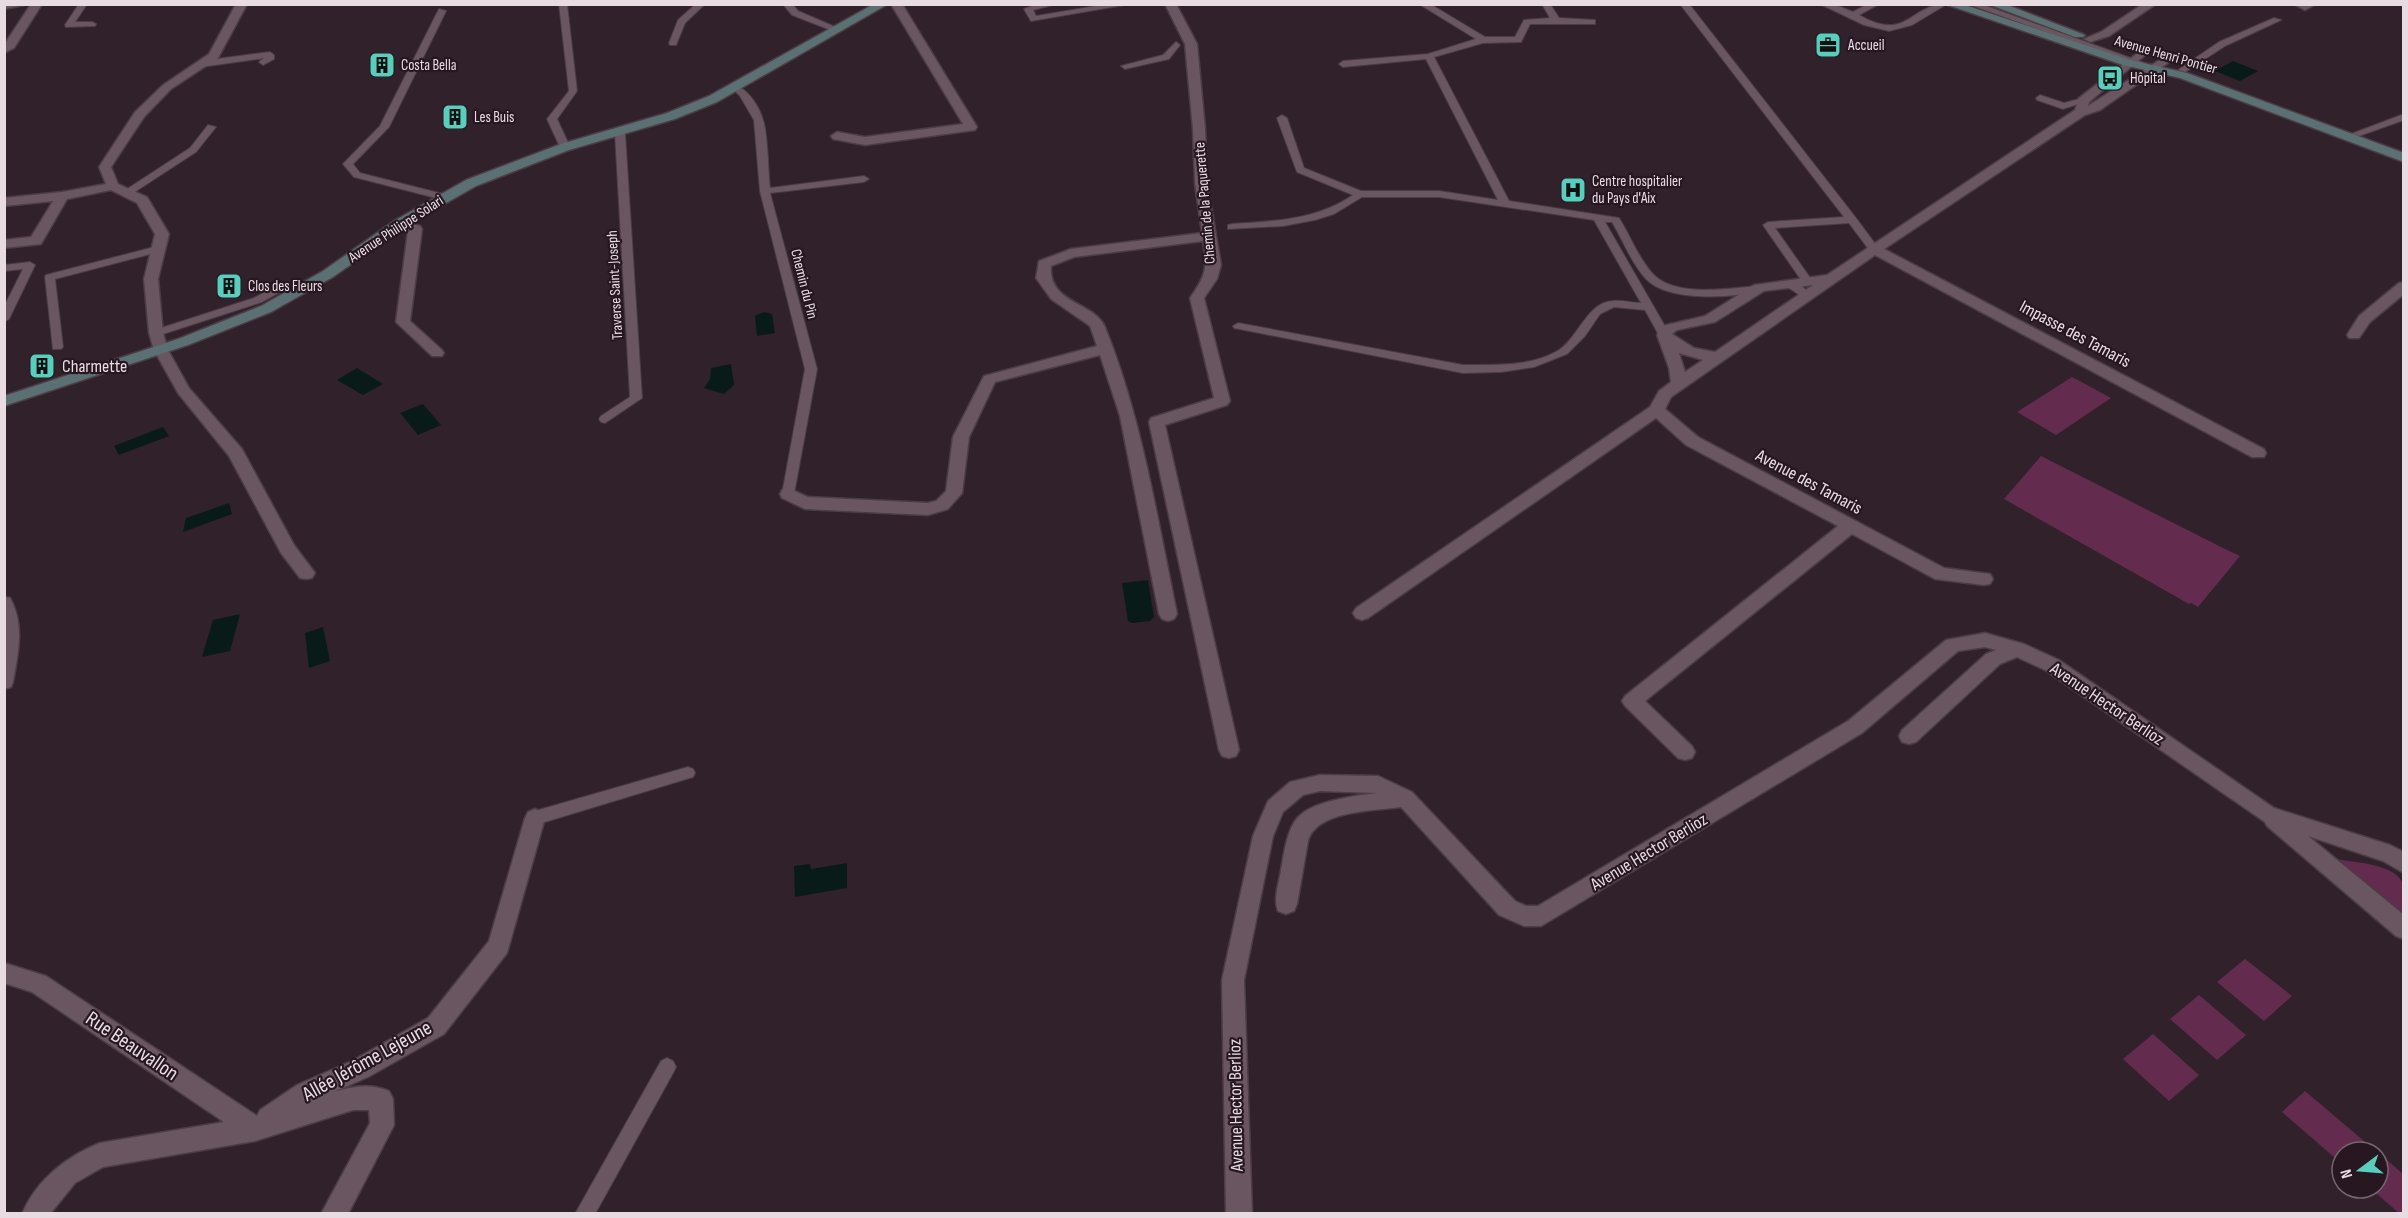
<svg xmlns="http://www.w3.org/2000/svg" width="2408" height="1218" font-family="'Sofia Sans Condensed',sans-serif">
	<style>
		.green { fill: #632c4f }
		.water { fill: #091b18 }
		.lines { fill: none; stroke-linecap: round; stroke-linejoin: round }
		.lane-casing { stroke: #4b3c45; stroke-width: 2 }
		.street-casing { stroke: #4b3c45; stroke-width: 3 }
		.secondary-casing { stroke: #4b3c45; stroke-width: 3 }
		.lane { fill: #695661; fill-rule: evenodd }
		.street { fill: #695661; fill-rule: evenodd }
		.secondary { fill: #5a7072; fill-rule: evenodd }
		.labels { text-anchor: middle; dominant-baseline: central; stroke-width: 4.5; stroke-linejoin: round; paint-order: stroke }
		.far-poi-label { font-size: 15px; fill: #e8dce2; stroke: #271721; text-anchor: start }
		.far-street-label { font-size: 15px; fill: #e8dce2; stroke: #271721 }
		.street-label { font-size: 18px; fill: #e8dce2; stroke: #271721 }
		.poi-label { font-size: 18px; fill: #e8dce2; stroke: #271721; text-anchor: start }
		.near-street-label { font-size: 21px; fill: #e8dce2; stroke: #271721 }
	</style>
	<rect width="100%" height="100%" fill="#31212a"/>
	<path class="green" d="M2072,377L2111,398L2056,435L2017,412Z
		M2041,456L2221,547L2240,556L2198,607L2191,603L2189,604L2004,499Z
		M2335,859C2352,862 2399,864 2403,885C2405,895 2403,908 2403,919Z
		M2245,959L2292,996L2264,1021L2217,982Z
		M2199,995L2246,1035L2217,1060L2170,1019Z
		M2153,1034L2199,1075L2169,1101L2123,1059Z
		M2305,1091L2377,1152H2342V1164L2282,1112Z
		M2378,1152L2403,1174V1213H2399L2370,1188H2378Z"/>
	<path class="water" d="M2233,61L2258,71L2240,81L2215,71Z
		M764,312L772,314L775,333L757,336L755,316Z
		M731,364L734,385L724,394L704,388L710,379L711,368Z
		M357,368L383,384L363,395L337,380Z
		M423,404L441,425L418,435L400,413Z
		M163,427L169,436L119,455L114,446Z
		M229,503L232,514L183,532L186,518Z
		M1148,580L1154,617L1150,621L1132,623L1128,621L1122,583Z
		M240,614L230,651L202,657L213,620Z
		M323,627L330,661L309,668L305,633Z
		M847,863V888L795,897L794,866L810,864L811,869Z"/>
	<g class="lines">
		<g class="lane-casing">
			<path id="lane" d="M79,4H87L75,22H92L96,24L95,26L66,27L65,25Z
				M559,4H567L577,91L557,119L570,147L565,150L560,147L547,119L569,91Z
				M696,4H705L685,23L676,45H670L669,43L678,20Z
				M783,4H792L798,11L840,29L833,31L792,15Z
				M1038,4H1057L1033,10L1036,16L1108,4H1130L1031,21L1024,9Z
				M1419,4H1430L1485,37H1515L1524,20L1550,18L1542,4H1550L1559,18L1595,20V24H1530L1521,42L1483,43L1434,57L1509,201L1619,218C1630,235 1638,258 1653,274C1674,297 1727,289 1756,286L1760,287V291C1731,298 1668,302 1646,279C1631,263 1623,240 1612,222H1605L1670,335L1668,337H1660L1645,310L1614,307L1600,314L1585,336L1567,354L1534,367L1501,372L1463,373L1234,328L1233,326L1238,323L1463,365C1494,365 1531,367 1559,350C1579,337 1587,302 1613,301C1622,300 1632,303 1641,303L1594,220L1439,197H1362L1334,214L1315,220L1283,226L1228,229V225L1232,224C1275,221 1317,220 1353,195L1297,172L1277,118L1282,115L1287,118L1304,168L1361,191H1439L1498,200L1426,59L1343,67L1339,64L1343,61L1428,54L1476,39Z
				M1680,4H1689L1856,218L1879,249L1878,251H1870L1849,223L1775,228L1813,282L1812,284H1804L1763,225L1768,222L1844,217Z
				M1820,4H1833L1853,12L1868,4H1879L1859,15C1908,43 1909,4 1947,4L1912,25L1889,31L1864,25Z
				M1968,4H1981L2150,65L2143,67Z
				M439,9L446,11L389,127L353,164L360,173L447,195V199L444,200L354,177L343,164L380,126Z
				M2274,18L2281,20L2225,46L2185,72L2178,70L2219,42Z
				M1176,42L1180,45L1169,59L1125,69L1121,66L1163,55Z
				M270,52L274,55V59L263,65L259,62L264,58L201,67L197,64L201,61Z
				M733,86C746,85 760,108 763,120C768,134 768,171 770,188L864,176L869,179L864,182L770,193L817,369L794,494L788,498L782,494L805,369L760,191L754,120L740,96L732,88Z
				M2040,95L2064,103L2083,98L2087,101L2063,109L2037,100L2036,98Z
				M2404,114V120L2359,136L2351,134Z
				M208,125L216,127L196,152L130,195H124V191L190,148Z
				M620,130L625,133L642,398L605,423L601,422L599,419L601,416L630,397L615,133Z
				M158,246L162,247V251L55,279L63,347L61,349H53L45,277L46,275Z
				M30,262L35,265L9,319L4,322V307L23,269L4,271V265Z
				M1789,281C1799,283 1804,287 1810,295L1806,301H1798L1797,299L1799,295C1795,291 1787,288 1784,284Z
				M285,282L289,283V287L262,302L160,335H152L150,333L152,331L254,298Z
				M688,767L693,769L695,773L693,777L535,825L530,823L527,818L530,813L535,811Z
				M667,1058L673,1061L676,1067L673,1073L595,1214H575L661,1061Z"/>
		</g>
		<g class="street-casing">
			<path id="street" d="M4,4H29L4,9Z
				M31,4H42L14,48L4,53V45Z
				M236,4H247L218,58L171,89L144,117L111,167L118,184L147,197L169,234L158,279L163,333L168,350L189,388L242,449L294,545L315,573L312,578L306,579L300,578L281,553L229,456L178,393L154,350L149,333L144,279L155,234L137,203L111,190L67,199L41,244L4,248V240L31,237L53,201L4,206V198L62,192L106,184L99,167L135,112L163,85L209,54Z
				M891,4H902L977,127L975,130L865,145L833,139L831,136L837,132L865,137L963,124Z
				M1165,4H1176L1197,44L1205,129L1207,183L1221,265L1217,279L1204,298L1230,401L1227,405L1165,425L1239,750L1236,756L1229,758L1222,756L1219,750L1149,422L1151,418L1214,398L1190,298C1206,275 1208,268 1203,241L1074,257L1051,266C1048,304 1095,302 1105,327C1142,419 1157,517 1177,614L1174,619L1168,621L1162,619L1159,614L1120,416L1100,355L995,382L969,437L962,493L948,509L928,515L805,509L782,498L780,494L782,490L788,488L808,497L928,503L936,501L946,491L953,437L984,376L1097,346L1090,326L1051,299L1036,278L1039,261L1071,249L1202,233L1195,183L1193,129L1185,44Z
				M2143,4H2156L2109,36L2090,42L2084,39L2101,32Z
				M2294,4H2316L2305,10Z
				M2139,52L2145,55L2143,57L2089,102L2088,106L2158,61L2162,60L2168,63L2100,110L2085,115L1884,249L2264,449L2266,453L2264,457H2252L1875,255L1671,397L1665,409L1698,437L1944,568L1990,574L1993,579L1990,584L1984,585L1935,579L1852,534L1645,701L1692,746L1695,752L1692,758L1685,760L1678,758L1625,706L1622,701L1625,696L1838,526L1686,445L1656,418L1368,618L1362,620L1356,618L1353,613L1356,608L1650,407L1659,391L1671,382L1669,368L1657,335L1662,326L1705,316L1754,285L1827,275L2075,110L2079,98ZM1813,285L1715,352L1694,348L1672,334L1677,330L1715,322L1764,291ZM1679,353L1703,360L1685,372Z
				M399,220L420,226L422,229L410,321L442,350L444,353L442,356H432L396,322L408,231L392,224L394,221Z
				M2404,282V294L2370,322L2359,338H2349L2347,335L2359,316L2399,283Z
				M4,597L10,598C25,625 18,653 13,682L11,687L4,689Z
				M1985,633L2024,644L2059,660L2274,808L2390,845L2404,852V873L2383,861L2308,836L2404,915V939L2396,936L2267,826L2265,822L2045,670L2017,657L2000,664L1916,742L1909,744L1902,742L1899,736L1902,730L1986,654L1996,650L1985,647L1958,651L1862,733L1541,926H1524L1499,915L1401,807C1374,811 1317,810 1308,841L1297,904L1294,911L1286,914L1278,911C1273,899 1279,883 1281,870C1284,854 1286,835 1295,821C1308,801 1354,796 1377,793L1320,791L1303,795L1283,812L1273,836L1244,980L1252,1214H1226L1222,980L1253,836L1268,801L1290,782L1320,775L1378,776L1412,792L1515,901L1526,906H1538L1848,721L1946,640Z
				M535,809L542,812L545,818L507,953L444,1034L368,1077L334,1092C352,1086 371,1083 389,1091L393,1099L394,1125L348,1214H321L370,1123L369,1110H353L255,1141L103,1167L75,1183L50,1214H22C36,1180 67,1156 100,1143L224,1122L32,992L4,983V963L46,976L257,1116L260,1110L297,1085L352,1061L428,1018L489,941L525,818L528,812Z"/>
		</g>
		<g class="secondary-casing">
			<path id="secondary" d="M874,4H888L717,102L675,119L569,150L476,186L404,227L333,277L271,312L188,345L4,406V396L178,339L261,306L323,271L394,221L466,180L561,144L667,113L709,96Z
				M1945,4H1962L2130,60L2187,73L2404,153V162L2180,78L2123,65Z
				M1988,4H2005L2085,35L2083,37H2075Z"/>
		</g>
		<use href="#lane" class="lane"/>
		<use href="#street" class="street"/>
		<use href="#secondary" class="secondary"/>
	</g>
	<defs>
		<g id="office-square" transform="scale(1.35)"><rect x="-9" y="-9" width="18" height="18" rx="4" fill="#5acebd" stroke="#271721"/><path d="M-6-3h4V-5.5h4V-3h4V5H-6ZM-1-4.5V-3h2v-1.5ZM-6 0V1H6V0Z" fill="#111"/></g>
		<g id="building-square" transform="scale(1.35)"><rect x="-9" y="-9" width="18" height="18" rx="4" fill="#5acebd" stroke="#271721"/><path d="M-4-6H4V6H1V3H-1V6H-4ZM-2.5-4.3h1.7v1.8h-1.7ZM.8-4.3h1.7v1.8H.8ZM-2.5-1h1.7V.8h-1.7ZM.8-1h1.7V.8H.8Z" fill="#111"/></g>
		<g id="bus-square" transform="scale(1.35)"><rect x="-9" y="-9" width="18" height="18" rx="4" fill="#5acebd" stroke="#271721"/><path d="M-5-6H5V4H4V6H2V4H-2V6H-4V4H-5ZM-3.5-4V0h7V-4ZM-3.5 1.2v1.5H-2V1.2ZM2 1.2v1.5H3.5V1.2Z" fill="#111"/></g>
		<g id="hospital-square" transform="scale(1.35)"><rect x="-9" y="-9" width="18" height="18" rx="4" fill="#5acebd" stroke="#271721"/><path d="M-5-5h3v3.5h4V-5h3V5h-3V1.5h-4V5h-3Z" fill="#111"/></g>
	</defs>
	<g fill-rule="evenodd">
		<use href="#office-square" x="1828" y="45"/>
		<use href="#building-square" x="382" y="65"/>
		<use href="#bus-square" x="2110" y="78"/>
		<use href="#building-square" x="455" y="117"/>
		<use href="#hospital-square" x="1573" y="190"/>
		<use href="#building-square" x="229" y="286"/>
		<use href="#building-square" x="42" y="366"/>
	</g>
	<g class="labels">
		<g class="far-poi-label">
			<text x="1848" y="45">Accueil</text>
			<text x="401" y="65">Costa Bella</text>
			<text x="2130" y="78">Hôpital</text>
			<text x="474" y="117">Les Buis</text>
			<text x="1592" y="181">Centre hospitalier<tspan x="1592" dy="17">du Pays d'Aix</tspan></text>
			<text x="248" y="286">Clos des Fleurs</text>
		</g>
		<g class="far-street-label">
			<text transform="translate(2166 55) rotate(16)">Avenue Henri Pontier</text>
			<text transform="translate(1205 203) rotate(-95)">Chemin de la Paquerette</text>
			<text transform="translate(396 229) rotate(-33)">Avenue Philippe Solari</text>
			<text transform="translate(804 284) rotate(76)">Chemin du Pin</text>
			<text transform="translate(615 285) rotate(-93)">Traverse Saint-Joseph</text>
		</g>
		<g class="street-label">
			<text transform="translate(2075 334) rotate(28)">Impasse des Tamaris</text>
			<text transform="translate(1809 482) rotate(28)">Avenue des Tamaris</text>
			<text transform="translate(2107 704) rotate(34)">Avenue Hector Berlioz</text>
			<text transform="translate(1649 852) rotate(-31)">Avenue Hector Berlioz</text>
			<text transform="translate(1236 1105) rotate(-91)">Avenue Hector Berlioz</text>
		</g>
		<g class="poi-label">
			<text x="62" y="366">Charmette</text>
		</g>
		<g class="near-street-label">
			<text transform="translate(132 1046) rotate(34)">Rue Beauvallon</text>
			<text transform="translate(367 1061) rotate(-29)">Allée Jérôme Lejeune</text>
		</g>
	</g>
	<rect width="2408" height="1218" fill="none" stroke="#e8dce2" stroke-width="12"/>
	<g transform="translate(2360 1170) rotate(254)"><circle r="28" fill="#271721" stroke="#74666e" stroke-width="1.5"/>
	<path d="M0-4.5L10 22L0 15L-10 22Z" fill="#5acebd"/>
	<text y="-9" font-size="16" font-weight="bold" text-anchor="middle" fill="#e8dce2">N</text>
	</g>
</svg>
